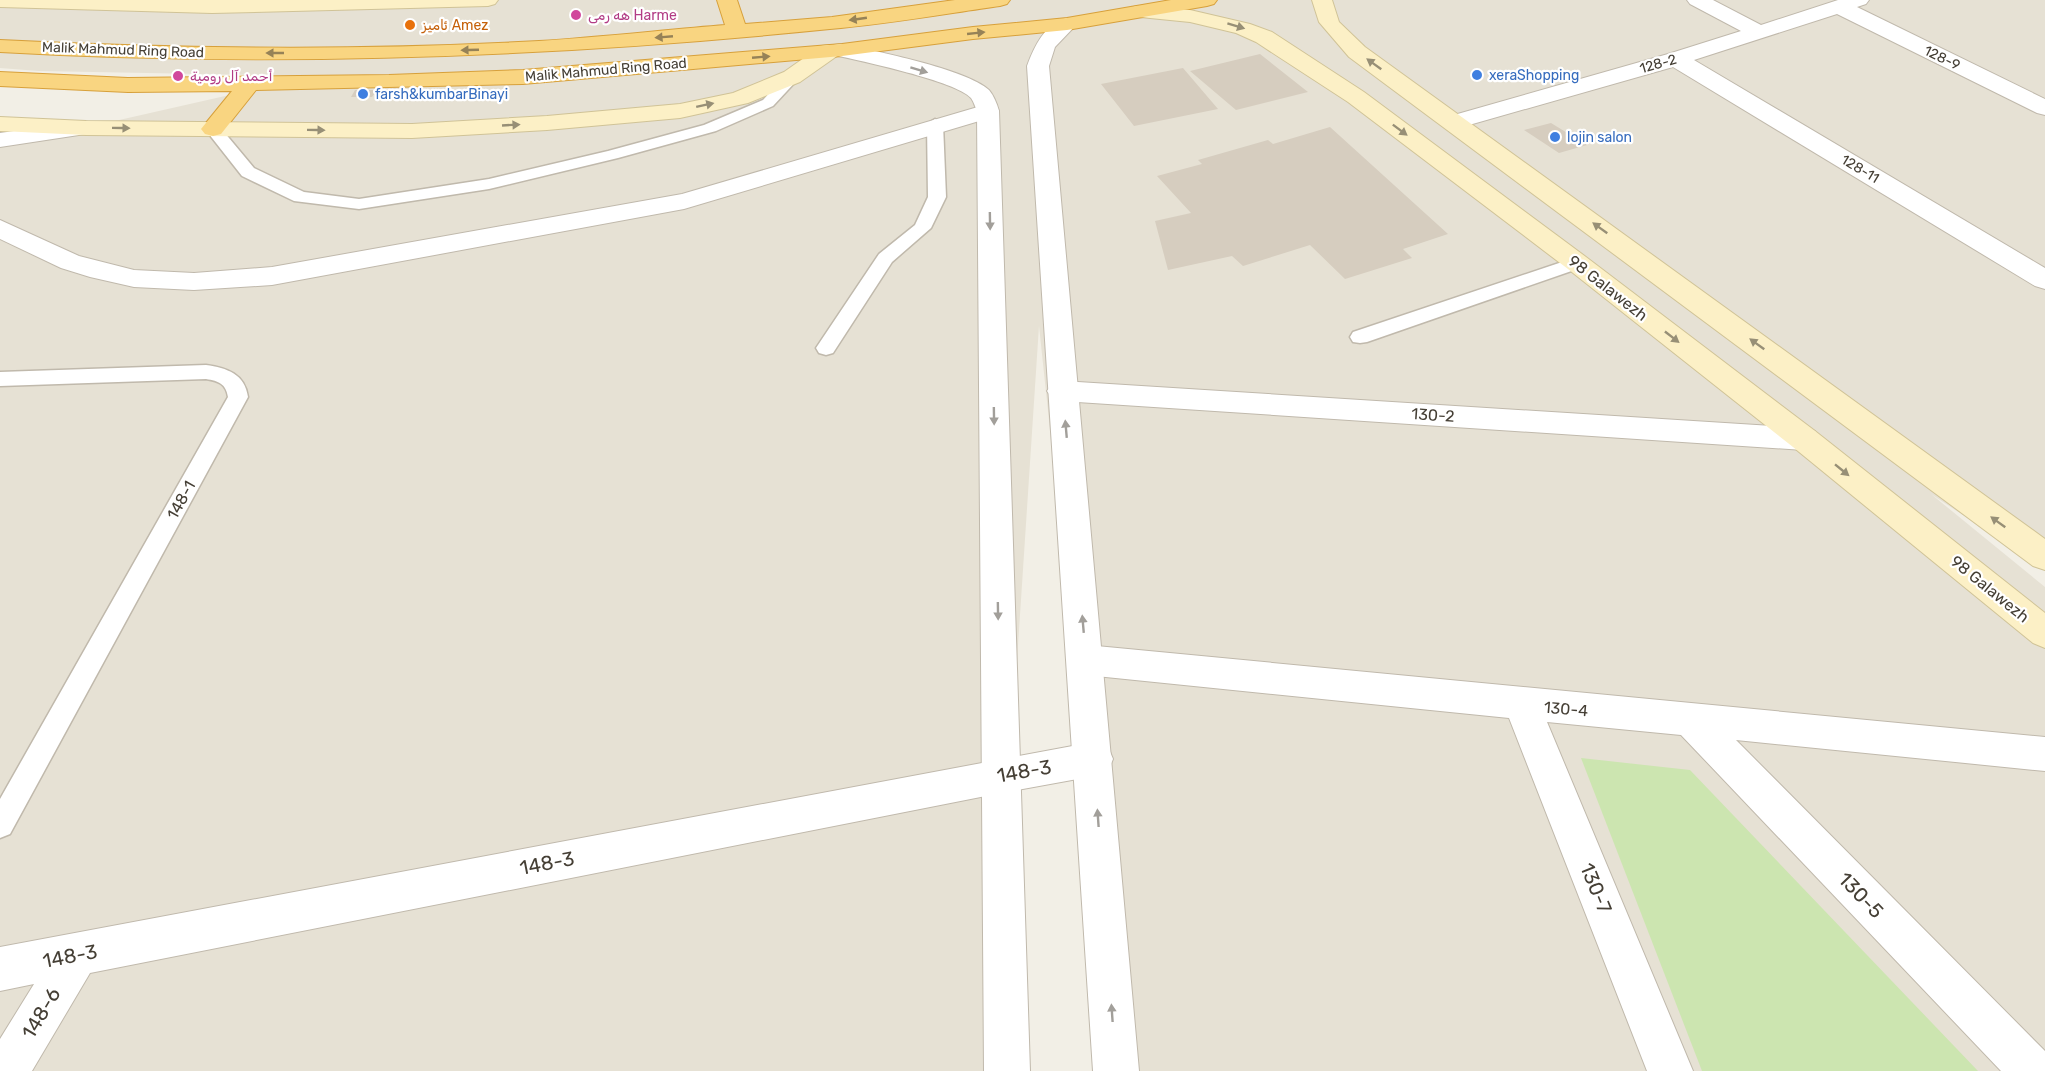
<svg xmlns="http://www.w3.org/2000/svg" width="2045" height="1071" font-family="Rubik,Cairo,sans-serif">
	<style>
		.residential { fill: #e6e1d4 }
		.green { fill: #cce5b0 }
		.building { fill: #d6cdbf }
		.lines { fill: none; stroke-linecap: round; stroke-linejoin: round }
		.service-casing { stroke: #c0b9ac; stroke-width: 3 }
		.minor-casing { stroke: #c0b9ac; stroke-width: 2 }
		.tertiary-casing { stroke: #c0b9ac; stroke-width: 2 }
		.secondary-casing { stroke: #d0c397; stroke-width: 2 }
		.trunk-casing { stroke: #d7a03b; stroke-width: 2 }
		.service { fill: #fff; fill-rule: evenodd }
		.minor { fill: #fff; fill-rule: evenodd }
		.tertiary { fill: #fff; fill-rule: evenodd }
		.secondary { fill: #fcf0c6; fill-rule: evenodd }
		.trunk { fill: #f9d581; fill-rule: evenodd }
		.oneway { fill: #968257 }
		.oneway2 { fill: #978f76 }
		.oneway3 { fill: #a29f9a }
		.hotel-dot { fill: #d1479c; stroke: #fff; stroke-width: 2 }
		.food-dot { fill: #e8710a; stroke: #fff; stroke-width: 2 }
		.shop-dot { fill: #3f7fe0; stroke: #fff; stroke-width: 2 }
		.labels { text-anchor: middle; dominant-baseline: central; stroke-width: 4.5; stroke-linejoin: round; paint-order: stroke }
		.far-hotel-label { font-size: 14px; fill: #b23c85; stroke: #fff; text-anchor: start }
		.far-food-label { font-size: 14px; fill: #c56008; stroke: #fff; text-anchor: start }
		.far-street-label { font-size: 14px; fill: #453f35; stroke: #fff }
		.far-shop-label { font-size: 14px; fill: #366cbe; stroke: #fff; text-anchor: start }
		.street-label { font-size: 16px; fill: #453f35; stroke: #fff }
		.near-street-label { font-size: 20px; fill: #453f35; stroke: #fff }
	</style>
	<rect width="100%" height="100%" fill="#f2efe6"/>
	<path class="residential" d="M0,0H2045V569L1931,494L2045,587V1071H1118L1039,326L990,1071H0V147L314,76L39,71L0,68Z"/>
	<path class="green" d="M1581,758L1690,770L1978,1071H1702Z"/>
	<path class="building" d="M1260,54L1308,92L1236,110L1190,71Z
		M1183,68L1218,109L1134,126L1101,84Z
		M355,90H377L372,97H351Z
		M1551,123L1587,145L1559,153L1524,130Z
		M1330,127L1448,234L1403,249L1412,258L1345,279L1310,245L1243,266L1232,256L1168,270L1155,221L1191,213L1157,176L1202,164L1198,160L1268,140L1273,144Z"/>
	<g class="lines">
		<g class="service-casing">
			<path id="service" d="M792,72L800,77L773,106L716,131L618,158L489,189L359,209L294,201L242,176L205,129L207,126H219L254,168L304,192L359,199L489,179L608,151L704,125L763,100L787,74Z
				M935,119L943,124L946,197L931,228L892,262L833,353L826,355L819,353L816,348L879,254L915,225L928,197L927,124Z
				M1577,257L1583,259L1586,263L1583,267L1367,342L1360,343L1353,342L1350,337L1353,332Z
				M206,365C227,368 245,374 248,397L10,834L0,838V799L228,397C226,384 219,381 206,379L0,386V372Z"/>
		</g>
		<g class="minor-casing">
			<path id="minor" d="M1687,0H1713L1761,25L1838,0H1869L1866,4L1857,7L2045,99V115L2037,113L1837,14L1694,60L2045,268V289L2035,286L1673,67L1455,129L1447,127L1443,122L1447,117L1668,54L1741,31L1690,4Z
				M988,104L996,106L999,111L996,116L684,209L272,285L194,290L134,287L90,277L61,268L0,239V220L79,256L134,270L194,273L272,267L682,194Z
				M1062,381L1804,428L1815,431L1819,439L1815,447L1804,450L1062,401L1052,398L1047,391L1052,384Z
				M1086,645L2045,737V771L1736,740L2045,1051V1071H2001L1681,735L1547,722L1693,1071H1647L1509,718L1086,675L1073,671L1068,660L1073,649Z
				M1094,742L1108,747L1113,759L1108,771L1094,776L1001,793L90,973L32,1071H0V1039L34,984L0,991V947Z"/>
		</g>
		<g class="tertiary-casing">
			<path id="tertiary" d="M1067,18L1074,20L1077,24L1055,47L1049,66L1139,1071H1093L1027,66C1034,47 1045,23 1067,18Z
				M842,44C875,51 966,69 989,90C994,96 997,104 999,111L1030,1071H984L977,111C975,107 974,102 971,98C956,81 861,61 834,55L831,50L834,45Z
				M84,121L92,123L96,128L92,133L0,147V133Z"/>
		</g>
		<g class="secondary-casing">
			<path id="secondary" d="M0,0H498L495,4L488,6L212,13L0,7Z
				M1312,0H1332L1339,22L1365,47L2045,539V570L2033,566L1349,57L1319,22Z
				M1137,6L1190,10L1250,24L1272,32L1364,92L1586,257L1815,431L2045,613V648L2033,643L1793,447L1568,269L1348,102L1256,42L1236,33L1190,22L1130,16L1127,12L1130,8Z
				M829,45L837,46L840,51L837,56L800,82L748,103L680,118L547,130L412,138L86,135L0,131V117L86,121L412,124L547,116L680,104L733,93L784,72L821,46Z"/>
		</g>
		<g class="trunk-casing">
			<path id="trunk" d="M717,0H737L745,24L832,17L955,0H1010L1007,4L1000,6C944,14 887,24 830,29C555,57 277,68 0,52V40C179,49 360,51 539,41C601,37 663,30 725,25Z
				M1171,0H1217L1214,4L1207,6L1067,30L973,39L842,56L523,84L256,90L221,134L213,136L205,134L201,129L232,91L128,92L0,86V72L128,78L389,75L523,70L842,44L973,27L1067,18Z"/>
		</g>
		<use href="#service" class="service"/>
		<use href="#minor" class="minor"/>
		<use href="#tertiary" class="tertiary"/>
		<use href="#secondary" class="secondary"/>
		<use href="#trunk" class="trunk"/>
	</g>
	<defs><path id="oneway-solid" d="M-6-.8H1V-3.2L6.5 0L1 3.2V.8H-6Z" transform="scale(1.5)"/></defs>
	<g class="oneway">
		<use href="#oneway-solid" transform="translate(858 19) rotate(172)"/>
		<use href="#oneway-solid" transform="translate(976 33) rotate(-6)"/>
		<use href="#oneway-solid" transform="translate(664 37) rotate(175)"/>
		<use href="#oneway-solid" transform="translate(470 50) rotate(178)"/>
		<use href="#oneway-solid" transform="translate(275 53) rotate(-180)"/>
		<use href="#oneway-solid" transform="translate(761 57) rotate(-5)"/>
	</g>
	<g class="oneway2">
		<use href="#oneway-solid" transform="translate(1236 26) rotate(17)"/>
		<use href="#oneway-solid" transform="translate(1374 64) rotate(-144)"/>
		<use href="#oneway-solid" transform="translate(705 105) rotate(-12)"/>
		<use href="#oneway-solid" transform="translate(511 125) rotate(-3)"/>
		<use href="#oneway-solid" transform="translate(121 128) rotate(1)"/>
		<use href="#oneway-solid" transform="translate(316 130) rotate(1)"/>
		<use href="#oneway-solid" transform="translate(1400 130) rotate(37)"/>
		<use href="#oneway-solid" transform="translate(1600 228) rotate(-144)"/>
		<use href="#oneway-solid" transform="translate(1672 337) rotate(38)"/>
		<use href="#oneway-solid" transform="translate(1757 344) rotate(-144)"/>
		<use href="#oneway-solid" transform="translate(1842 470) rotate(39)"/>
		<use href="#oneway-solid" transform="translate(1998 522) rotate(-144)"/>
	</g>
	<g class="oneway3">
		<use href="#oneway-solid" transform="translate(919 70) rotate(17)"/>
		<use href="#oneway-solid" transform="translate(990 221) rotate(89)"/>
		<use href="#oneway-solid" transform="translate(994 416) rotate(89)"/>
		<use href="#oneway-solid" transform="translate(1066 429) rotate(-95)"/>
		<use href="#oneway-solid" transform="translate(998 611) rotate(89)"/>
		<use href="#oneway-solid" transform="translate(1083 624) rotate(-95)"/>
		<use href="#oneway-solid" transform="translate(1098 818) rotate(-94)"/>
		<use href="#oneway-solid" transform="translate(1112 1013) rotate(-94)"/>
	</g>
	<g class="hotel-dot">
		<circle cx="576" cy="15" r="6"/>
		<circle cx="178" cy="76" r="6"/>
	</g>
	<circle class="food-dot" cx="410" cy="25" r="6"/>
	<g class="shop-dot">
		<circle cx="1477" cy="75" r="6"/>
		<circle cx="363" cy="94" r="6"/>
		<circle cx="1555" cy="137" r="6"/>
	</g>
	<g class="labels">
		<g class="far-hotel-label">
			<text x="588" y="15">هه رمی Harme</text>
			<text x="190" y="76">أحمد آل رومية</text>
		</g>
		<g class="far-food-label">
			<text x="422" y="25">ئاميز Amez</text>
		</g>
		<g class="far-street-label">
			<text transform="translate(123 50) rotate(2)">Malik Mahmud Ring Road</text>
			<text transform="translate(1942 58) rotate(26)">128-9</text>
			<text transform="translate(1658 64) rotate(-16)">128-2</text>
			<text transform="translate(606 70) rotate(-5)">Malik Mahmud Ring Road</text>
			<text transform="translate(1860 169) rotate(31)">128-11</text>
		</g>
		<g class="far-shop-label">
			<text x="1489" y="75">xeraShopping</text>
			<text x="375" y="94">farsh&amp;kumbarBinayi</text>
			<text x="1567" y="137">lojin salon</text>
		</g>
		<g class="street-label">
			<text transform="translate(1608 288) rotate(38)">98 Galawezh</text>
			<text transform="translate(1433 415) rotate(4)">130-2</text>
			<text transform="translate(181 500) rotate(-61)">148-1</text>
			<text transform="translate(1990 589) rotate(39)">98 Galawezh</text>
			<text transform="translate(1566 709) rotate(5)">130-4</text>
		</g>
		<g class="near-street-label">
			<text transform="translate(1024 771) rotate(-10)">148-3</text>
			<text transform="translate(547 863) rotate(-11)">148-3</text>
			<text transform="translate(1596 888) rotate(68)">130-7</text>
			<text transform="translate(1861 895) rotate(46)">130-5</text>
			<text transform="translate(70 956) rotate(-11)">148-3</text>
			<text transform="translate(41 1013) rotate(-59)">148-6</text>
		</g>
	</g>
</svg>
